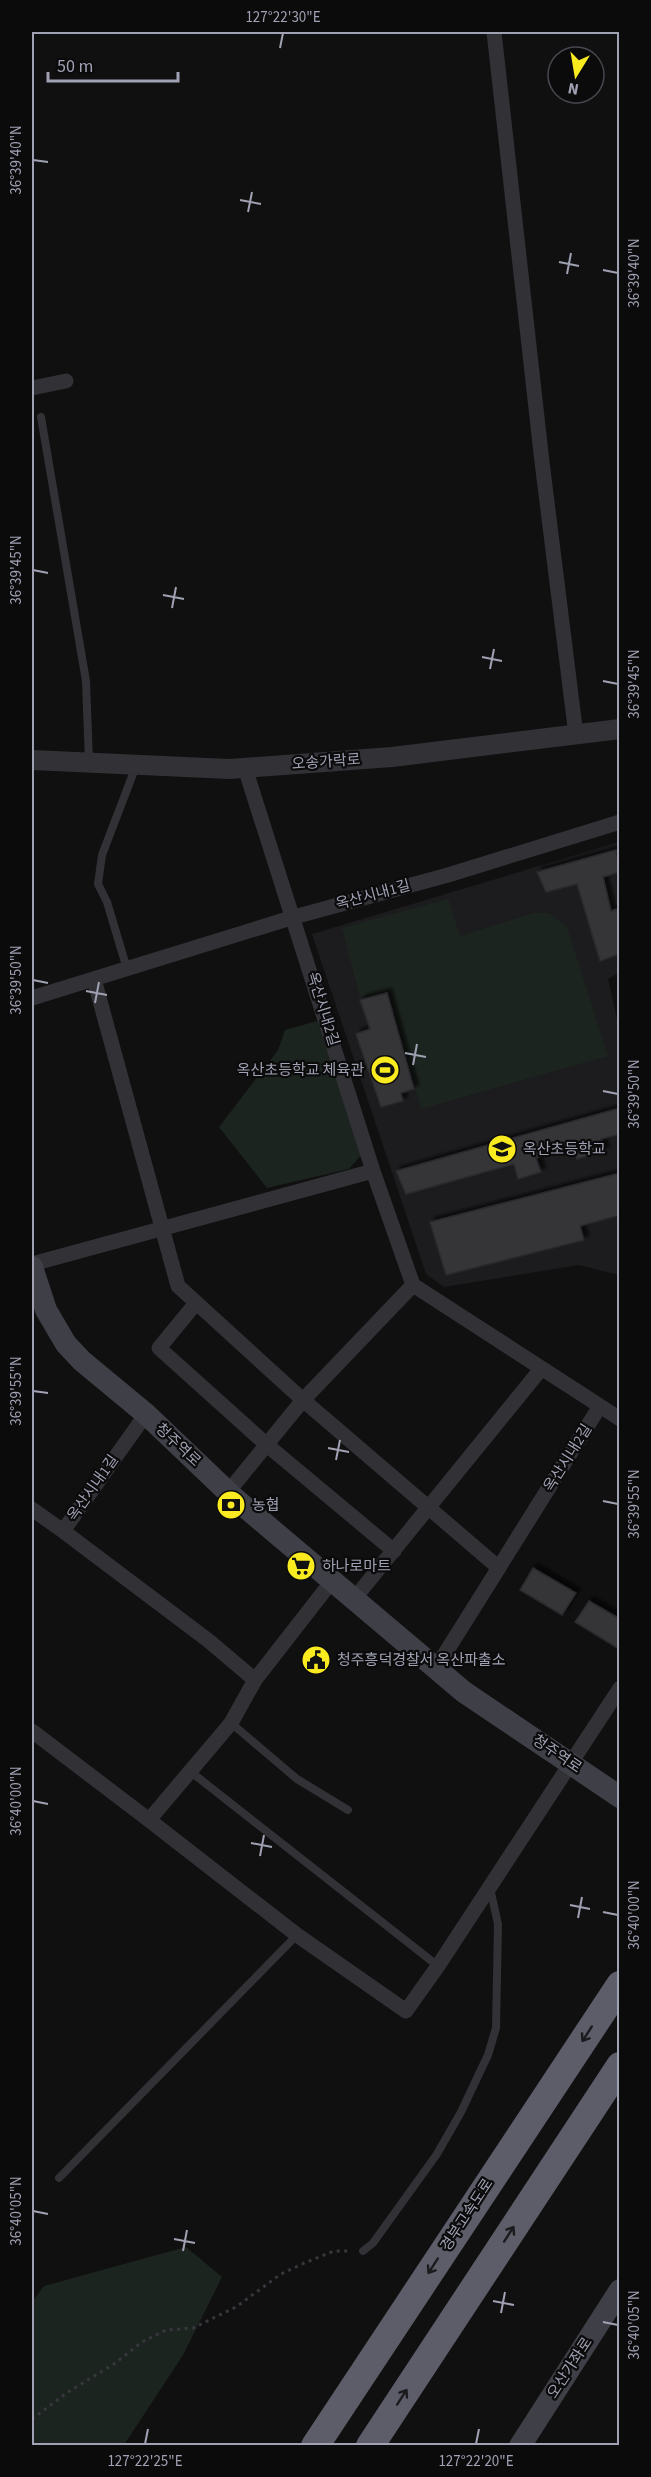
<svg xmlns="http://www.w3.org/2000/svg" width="651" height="2477" font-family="'Source Sans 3','Noto Sans KR',sans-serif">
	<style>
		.built { fill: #1c1c1e }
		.green { fill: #1c241f }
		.building { fill: #343539; stroke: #2b2a2d; stroke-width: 1.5; filter: url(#shadow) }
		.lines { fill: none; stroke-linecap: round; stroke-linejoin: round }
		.path { stroke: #37373d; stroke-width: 3; stroke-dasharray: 3 4.5; stroke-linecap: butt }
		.service { stroke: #313136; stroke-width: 8 }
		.minor { stroke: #313136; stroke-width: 15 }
		.tertiary { stroke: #313136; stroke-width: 20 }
		.secondary { stroke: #3f3f47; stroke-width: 22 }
		.motorway { stroke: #5c5d68; stroke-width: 28 }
		.oneway { stroke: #1b1b1e }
		.ticks { fill: none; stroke: #a0a1b3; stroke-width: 2 }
		.labels { text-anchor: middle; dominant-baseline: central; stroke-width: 4.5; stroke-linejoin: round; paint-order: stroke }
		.street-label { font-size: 15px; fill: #a0a1b3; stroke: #0b0b0c }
		.poi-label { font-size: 15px; fill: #a0a1b3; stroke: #0b0b0c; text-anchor: start }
		.neatline { fill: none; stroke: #a0a1b3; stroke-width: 2 }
		.ticks-label { font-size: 15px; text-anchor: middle; fill: #a0a1b3 }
	</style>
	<defs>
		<filter id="shadow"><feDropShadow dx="4.5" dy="-4.5" stdDeviation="1.5" flood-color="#0009"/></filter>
	</defs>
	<rect width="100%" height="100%" fill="#101011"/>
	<path class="built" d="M619,842V973L608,979L620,1033L619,1275L579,1265L444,1287L426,1274L312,934Z"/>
	<path class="green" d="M448,899L460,936L534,913H549L567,927L608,1056L421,1109L389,991L360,997L342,928Z
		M317,1021L362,1154L349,1169L267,1188L219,1127L278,1050L285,1030Z
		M186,2247L222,2277L183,2355L124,2445H32V2302L44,2286Z"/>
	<path class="building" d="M616,850L620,872L603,877L611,911L620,908V954L600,961L577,884L546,892L537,872Z
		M387,993L414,1089L401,1093L403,1101L381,1107L356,1034L370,1029L360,1000Z
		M620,1108V1134L601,1139L605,1151L577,1159L574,1147L536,1158L541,1172L518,1179L514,1164L406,1194L396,1171Z
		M620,1173V1215L580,1226L584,1240L446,1275L430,1222Z
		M533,1568L576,1593L562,1615L520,1590Z
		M589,1601L620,1619L619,1649L575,1622Z"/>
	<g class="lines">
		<path class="path" d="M32,2419L68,2392L114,2364L142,2342L166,2330L193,2328L236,2307L281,2274L302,2264L334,2251H351"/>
		<path class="service" d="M41,417L86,681L89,762
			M127,969L107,902L98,884L102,855L136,766
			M231,1723L297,1779L348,1810
			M191,1772L438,1966
			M59,2178L297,1935
			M363,2251L373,2243L437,2154L461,2112L488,2055L496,2028L498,1924L490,1888"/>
		<path class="minor" d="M494,32L542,462L576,735
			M32,388L66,381
			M245,768L373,1171L413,1285L600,1406L436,1668
			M94,979L178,1286L303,1400L499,1568
			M32,998L294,917L448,875L620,822
			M32,1264L373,1171
			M196,1303L159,1348L267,1445L394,1551
			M600,1406L620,1419
			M228,1492L303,1400L413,1285
			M32,1509L63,1531L146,1414
			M63,1531L209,1641L255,1680
			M332,1581L255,1680L231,1723L149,1820L297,1935L406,2011L438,1966L620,1688
			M354,1599L541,1369
			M32,1731L149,1820"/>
		<path class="tertiary" d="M32,760L229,769L392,757L620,729"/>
		<path class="secondary" d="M32,1267L46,1310L66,1344L82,1361L146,1414L232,1496L464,1692L620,1797
			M520,2446L620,2290"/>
		<path class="motorway" d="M315,2446L620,1985
			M370,2446L620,2066"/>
	</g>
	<defs><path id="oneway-shaft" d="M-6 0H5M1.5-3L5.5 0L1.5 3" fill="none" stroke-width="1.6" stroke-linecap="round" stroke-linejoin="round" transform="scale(1.5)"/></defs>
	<g class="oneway">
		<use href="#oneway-shaft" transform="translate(587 2034) rotate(123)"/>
		<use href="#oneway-shaft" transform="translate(509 2234) rotate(-57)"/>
		<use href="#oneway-shaft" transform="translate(433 2266) rotate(123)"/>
		<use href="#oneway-shaft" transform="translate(402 2397) rotate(-57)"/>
	</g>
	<path class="ticks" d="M280,48L283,33M33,160L48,162M240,200L261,204M248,212L252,192M559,262L579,266M603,270L618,273M567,274L571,253M33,570L48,573M163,595L184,599M172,608L176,587M482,657L502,661M490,669L494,649M603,681L618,684M33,980L48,983M86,991L107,995M95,1003L99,982M405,1053L426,1057M413,1065L417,1044M603,1091L618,1094M33,1391L48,1393M328,1448L349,1452M336,1460L340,1440M603,1501L618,1504M33,1801L48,1804M251,1843L272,1847M260,1856L264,1835M570,1905L590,1909M603,1912L618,1915M578,1918L582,1897M33,2211L48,2214M174,2239L195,2243M183,2251L187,2230M493,2301L514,2305M501,2313L505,2292M603,2322L618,2325M145,2444L148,2429M476,2444L479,2429"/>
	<defs>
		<g id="stadium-disc" transform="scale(1.5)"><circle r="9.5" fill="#faea20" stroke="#0b0b0c"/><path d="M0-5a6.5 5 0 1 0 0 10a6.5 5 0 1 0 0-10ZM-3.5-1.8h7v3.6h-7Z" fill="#111"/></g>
		<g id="school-disc" transform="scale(1.5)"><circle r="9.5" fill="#faea20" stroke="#0b0b0c"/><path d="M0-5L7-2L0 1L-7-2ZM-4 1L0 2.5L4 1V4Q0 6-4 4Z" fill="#111"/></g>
		<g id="bank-disc" transform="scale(1.5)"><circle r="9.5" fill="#faea20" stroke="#0b0b0c"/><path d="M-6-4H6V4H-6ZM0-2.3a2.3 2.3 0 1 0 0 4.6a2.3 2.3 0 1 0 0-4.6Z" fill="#111"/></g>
		<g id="supermarket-disc" transform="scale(1.5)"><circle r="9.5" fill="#faea20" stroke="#0b0b0c"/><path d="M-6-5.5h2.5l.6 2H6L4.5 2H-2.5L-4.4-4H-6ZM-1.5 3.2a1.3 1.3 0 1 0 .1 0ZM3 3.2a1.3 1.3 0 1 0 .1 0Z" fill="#111"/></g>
		<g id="civic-disc" transform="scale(1.5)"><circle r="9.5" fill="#faea20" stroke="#0b0b0c"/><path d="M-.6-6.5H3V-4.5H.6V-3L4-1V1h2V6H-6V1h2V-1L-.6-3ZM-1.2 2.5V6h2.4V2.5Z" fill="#111"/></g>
	</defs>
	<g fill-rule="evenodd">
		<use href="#stadium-disc" x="385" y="1070"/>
		<use href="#school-disc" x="502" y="1149"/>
		<use href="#bank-disc" x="231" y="1505"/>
		<use href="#supermarket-disc" x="301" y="1566"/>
		<use href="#civic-disc" x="316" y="1660"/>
	</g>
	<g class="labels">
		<g class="street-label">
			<text transform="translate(326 762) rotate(-4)">오송가락로</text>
			<text transform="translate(373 895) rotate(-15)">옥산시내1길</text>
			<text transform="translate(323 1009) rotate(73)">옥산시내2길</text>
			<text transform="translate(178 1445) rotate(43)">청주역로</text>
			<text transform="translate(568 1458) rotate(-58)">옥산시내2길</text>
			<text transform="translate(93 1488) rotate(-55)">옥산시내1길</text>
			<text transform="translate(557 1754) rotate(34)">청주역로</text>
			<text transform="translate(467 2215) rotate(-57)">경부고속도로</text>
			<text transform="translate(570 2368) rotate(-57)">오산가좌로</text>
		</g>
		<g class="poi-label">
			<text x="364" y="1070" text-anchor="end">옥산초등학교 체육관</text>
			<text x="523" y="1149">옥산초등학교</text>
			<text x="252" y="1505">농협</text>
			<text x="322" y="1566">하나로마트</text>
			<text x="337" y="1660">청주흥덕경찰서 옥산파출소</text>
		</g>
	</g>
	<rect width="651" height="2477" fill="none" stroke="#0b0b0c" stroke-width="66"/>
	<g transform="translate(576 75) rotate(191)"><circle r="28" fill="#0b0b0c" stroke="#47474f" stroke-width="1.5"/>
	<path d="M0-4.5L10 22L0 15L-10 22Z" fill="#faea20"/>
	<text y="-9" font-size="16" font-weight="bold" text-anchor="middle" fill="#a0a1b3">N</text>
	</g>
	<path d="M48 72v9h130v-9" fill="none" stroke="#a0a1b3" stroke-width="3"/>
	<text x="57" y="72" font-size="18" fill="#a0a1b3" stroke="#0b0b0c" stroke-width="4.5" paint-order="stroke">50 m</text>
	<rect x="33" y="33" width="585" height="2411" class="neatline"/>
	<g class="ticks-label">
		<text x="283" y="22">127°22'30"E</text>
		<text transform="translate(16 160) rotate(-90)" y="5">36°39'40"N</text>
		<text transform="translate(634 273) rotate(-90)" y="5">36°39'40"N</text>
		<text transform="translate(16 570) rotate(-90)" y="5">36°39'45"N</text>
		<text transform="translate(634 684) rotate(-90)" y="5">36°39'45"N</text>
		<text transform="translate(16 980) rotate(-90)" y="5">36°39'50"N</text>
		<text transform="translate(634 1094) rotate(-90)" y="5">36°39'50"N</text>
		<text transform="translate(16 1391) rotate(-90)" y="5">36°39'55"N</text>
		<text transform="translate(634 1504) rotate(-90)" y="5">36°39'55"N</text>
		<text transform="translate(16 1801) rotate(-90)" y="5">36°40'00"N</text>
		<text transform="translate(634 1915) rotate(-90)" y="5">36°40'00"N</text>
		<text transform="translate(16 2211) rotate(-90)" y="5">36°40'05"N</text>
		<text transform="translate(634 2325) rotate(-90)" y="5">36°40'05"N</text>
		<text x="145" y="2466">127°22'25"E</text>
		<text x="476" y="2466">127°22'20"E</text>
	</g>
</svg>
